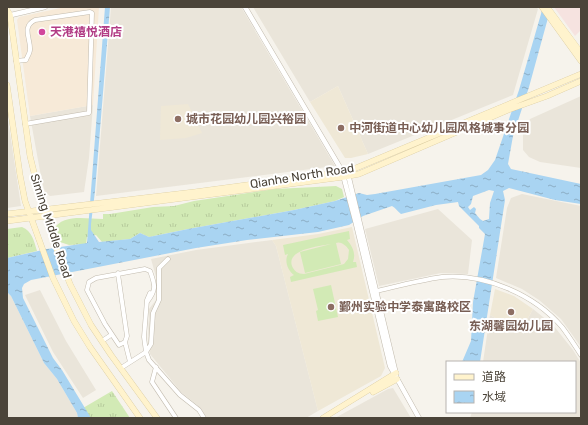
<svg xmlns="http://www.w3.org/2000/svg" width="588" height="425" font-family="Rubik,'Noto Sans SC',sans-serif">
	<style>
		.residential { fill: #eae5da }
		.commercial { fill: #f7ead8 }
		.education { fill: #efe8d6 }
		.medical { fill: #f6e3e0 }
		.grass { fill: url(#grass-tufts) }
		.garden { fill: #d2eab5; fill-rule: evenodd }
		.water { fill: url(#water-ripples); fill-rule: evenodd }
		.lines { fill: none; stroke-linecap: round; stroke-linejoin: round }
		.minor-casing { stroke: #c2bbae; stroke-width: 5 }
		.tertiary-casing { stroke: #c2bbae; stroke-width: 5.5 }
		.secondary-casing { stroke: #d6c79b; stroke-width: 6 }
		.minor { stroke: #fff; stroke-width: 4 }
		.tertiary { stroke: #fff; stroke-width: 4.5 }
		.secondary { stroke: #fff3cd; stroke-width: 5.5 }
		.hotel-dot { fill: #d1479c; stroke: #fff; stroke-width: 1.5 }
		.education-dot { fill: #8d6e63; stroke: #fff; stroke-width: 1.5 }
		.labels { text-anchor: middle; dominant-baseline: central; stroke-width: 4; stroke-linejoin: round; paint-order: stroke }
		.hotel-label { font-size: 12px; font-weight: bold; fill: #b23c85; stroke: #fff; text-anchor: start }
		.education-label { font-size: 12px; font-weight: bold; fill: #785e54; stroke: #fff; text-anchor: start }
		.street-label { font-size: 12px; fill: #4b4439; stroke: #fff }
	</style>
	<defs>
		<pattern id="grass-tufts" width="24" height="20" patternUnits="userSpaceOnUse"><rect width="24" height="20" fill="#d2eab5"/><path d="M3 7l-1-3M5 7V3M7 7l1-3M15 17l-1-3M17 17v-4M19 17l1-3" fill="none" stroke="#b6ca9c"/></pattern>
		<pattern id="water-ripples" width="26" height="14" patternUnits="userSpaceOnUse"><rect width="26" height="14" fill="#a9d4f2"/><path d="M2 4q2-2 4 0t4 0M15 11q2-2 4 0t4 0" fill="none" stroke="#8caec5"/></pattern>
	</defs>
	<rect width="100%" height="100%" fill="#f6f3ec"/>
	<path class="residential" d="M111,7H241L335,166L96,196Z
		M253,7H536L538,9L513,95L368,154L338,86L310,102Z
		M581,96V168L540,162L529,157L523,150V134L530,119Z
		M93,105L89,158L84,192L50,196L45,192L42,182L30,116Z
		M7,113L21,206L7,208Z
		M522,194L581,206V347L561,319L539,300L522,289L496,278L507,208L511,198Z
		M438,209L472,240L468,274L441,273L379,286L365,229Z
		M272,240L276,246L318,411L306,418H207L197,405L181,392L150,354L148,341L149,309L156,300V277L151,259L196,250Z
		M40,290L66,341L96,390L83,398L53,352L25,295Z
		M7,292L11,296L44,363L57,379L77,413L78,418H7Z
		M533,309L553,325L573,350L581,363V418H470L472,412H575V362H483L490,315L517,330L522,329Z
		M393,388L411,418H335L388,389Z"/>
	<path class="commercial" d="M65,7H99L93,105L30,116L17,20L19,17Z"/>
	<path class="education" d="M338,86L368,154L351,158H345L310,102Z
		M188,104L202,133L186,138L160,140L161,106Z
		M352,227L385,368L381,376L318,411L276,246L272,240L318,234Z
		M495,289L514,296L533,309L522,329L517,330L490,315Z"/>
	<path class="medical" d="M554,7H581V30L575,36Z"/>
	<path class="grass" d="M336,186L342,189L344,197L335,201L294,210L188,229L149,237L140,233L130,239L102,242L96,235L87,237L86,244L69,245L57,241L53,230C63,213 86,219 103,219V214H110L153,207L174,206L194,201L275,189Z
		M22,227C32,231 34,241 37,251L7,258V229Z
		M112,391L130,418H86L83,408Z"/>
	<path class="garden" d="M349,231L350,239L347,240C353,247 356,254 353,262H356L357,267L291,282L290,277L294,275C288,270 284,262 288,254L285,255L283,245ZM336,243C340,241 346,245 349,250L348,259L344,264L304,274C298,274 294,271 292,266C286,249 321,246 331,244L300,252L305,273L341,264Z
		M331,285L338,317L318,321L316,311L318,310L313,289Z"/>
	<path class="water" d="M105,7H110L95,191L91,224V230L99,242L130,239L140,233L149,237L188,229L294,210L335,201L359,193L367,195L375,194L481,175L488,170L495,160L519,90L543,7H551L529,87L513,136L508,164L511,169L581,184V204L555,200L509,188L503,191L505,200L480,362H462L471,341L473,302L485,234L479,228V226L459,206L458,202L436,205L401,214C397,211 396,208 392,206L363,216L349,225L318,232L247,240L196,248L31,280L24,284L22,288L23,298L53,358L62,370L91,418H78L77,413L57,379L44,363L11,296L7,292V258L47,249L87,243ZM489,190L494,191L490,203L489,219L483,221L480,219L475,213L476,209L474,207L470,210L468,207L471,204L473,196Z"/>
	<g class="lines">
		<g class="minor-casing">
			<path id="minor" d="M16,61L26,60C27,57 30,53 30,50C31,39 21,27 35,20L90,12L92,13L89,113L25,124
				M118,273V274L127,336L125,342L119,345L105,324L87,290L89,282L96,278L118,274L145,269L150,271C155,285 157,289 147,302
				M377,291C398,286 420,280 442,277C485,273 535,295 562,327C569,336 575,346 581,355
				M150,293L147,300L144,337L146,352L149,360L180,395L199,410L204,418
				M102,341L111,335
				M125,342L130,362
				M156,367L152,382L176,418
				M121,368L146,352L151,344L153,313L159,300V268L168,259"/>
		</g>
		<g class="tertiary-casing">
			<path id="tertiary" d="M245,7L342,171L356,224L390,366L419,418
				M7,16L45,7
				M347,170L396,374"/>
		</g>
		<g class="secondary-casing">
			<path id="secondary" d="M542,7L581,61
				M547,7L581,53
				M7,10L10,15L30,156L40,197L54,242L70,284L91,325L111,355L157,418
				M7,85L20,175L25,201L53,278L74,321L90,347L140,418
				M7,214L195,192L330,174L356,168L581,74
				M7,221L343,177L359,174L508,110L547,96L581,81
				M373,392L397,379
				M323,418L396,373"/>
		</g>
		<use href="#minor" class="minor"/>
		<use href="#tertiary" class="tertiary"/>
		<use href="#secondary" class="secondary"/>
	</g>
	<circle class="hotel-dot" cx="42" cy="32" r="4"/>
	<g class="education-dot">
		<circle cx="178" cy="119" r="4"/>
		<circle cx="341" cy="128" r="4"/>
		<circle cx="331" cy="307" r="4"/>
		<circle cx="511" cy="312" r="4"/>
	</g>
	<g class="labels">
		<g class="hotel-label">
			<text x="50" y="32">天港禧悦酒店</text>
		</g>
		<g class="education-label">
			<text x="186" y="119">城市花园幼儿园兴裕园</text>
			<text x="349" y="128">中河街道中心幼儿园风格城事分园</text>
			<text x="339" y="307">鄞州实验中学泰寓路校区</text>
			<text x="511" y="326" text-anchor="middle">东湖馨园幼儿园</text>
		</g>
		<g class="street-label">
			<text transform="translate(302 176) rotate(-9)">Qianhe North Road</text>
			<text transform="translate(51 226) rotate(72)">Siming Middle Road</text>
		</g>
	</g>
	<rect width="588" height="425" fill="none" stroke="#4b4439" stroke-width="16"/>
	<rect x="446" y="361" width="130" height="52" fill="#ffffff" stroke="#b7b4b0"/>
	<rect x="454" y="374" width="20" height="6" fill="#fff3cd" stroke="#b7b4b0"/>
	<text x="482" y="381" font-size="12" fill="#4b4439">道路</text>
	<rect x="454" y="391" width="20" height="12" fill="url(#water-ripples)" stroke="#b7b4b0"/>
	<text x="482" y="401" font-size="12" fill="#4b4439">水域</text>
</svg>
